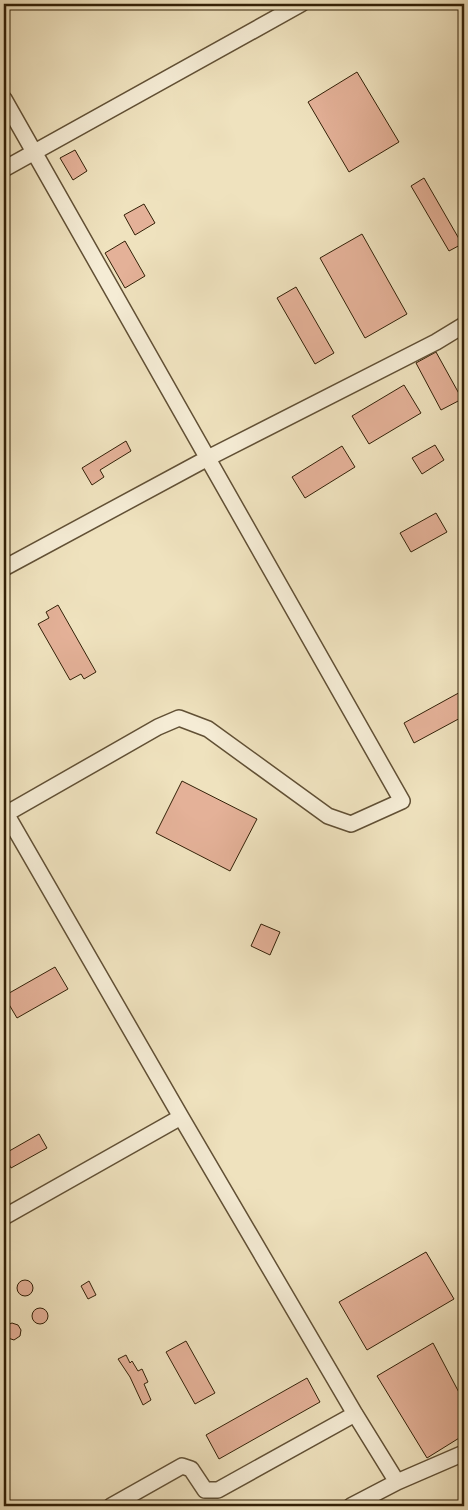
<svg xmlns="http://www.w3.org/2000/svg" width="468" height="1510" font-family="Vollkorn,serif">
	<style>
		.building { fill: #e4b198; stroke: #322007 }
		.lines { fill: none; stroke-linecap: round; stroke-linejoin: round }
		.minor-casing { stroke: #615035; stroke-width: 18 }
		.minor { stroke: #f5ecd5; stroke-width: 15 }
	</style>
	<rect width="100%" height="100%" fill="#efe2be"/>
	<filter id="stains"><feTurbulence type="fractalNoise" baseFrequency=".004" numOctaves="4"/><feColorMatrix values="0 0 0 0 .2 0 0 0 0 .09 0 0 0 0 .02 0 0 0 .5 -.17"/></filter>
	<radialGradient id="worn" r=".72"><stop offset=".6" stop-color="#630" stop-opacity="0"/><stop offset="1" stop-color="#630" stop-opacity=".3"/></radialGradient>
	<path class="building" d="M357,72L399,142L349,172L308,102Z
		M75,150L87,171L73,180L60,158Z
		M424,178L462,244L449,251L411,186Z
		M144,204L155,223L135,235L124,215Z
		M362,234L407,314L365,338L320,258Z
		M125,241L145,276L125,288L105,253Z
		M296,287L334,353L315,364L277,298Z
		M436,352L462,399L441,410L416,363Z
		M404,385L421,413L369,444L352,416Z
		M126,441L131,451L100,470L104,477L92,485L82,468Z
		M435,445L444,460L422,474L412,458Z
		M342,446L355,467L305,498L292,477Z
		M436,513L447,532L411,552L400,533Z
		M58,605L96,672L84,679L81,674L70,680L38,624L49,618L46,612Z
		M464,690V716L414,743L404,723Z
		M182,781L257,819L230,871L156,833Z
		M261,924L280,932L270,955L251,946Z
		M55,967L68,989L17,1018L4,996Z
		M39,1134L47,1148L11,1168L4,1154Z
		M426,1252L454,1299L367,1350L339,1302Z
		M17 1288a8 8 0 1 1 16 0a8 8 0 1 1-16 0Z
		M89,1281L96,1295L88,1299L81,1286Z
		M32 1316a8 8 0 1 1 16 0a8 8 0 1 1-16 0Z
		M12,1323L18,1325L21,1330L20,1336L14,1340L8,1338L4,1329V1326Z
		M186,1341L215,1393L195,1404L166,1352Z
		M433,1343L464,1402V1435L427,1458L377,1376Z
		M126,1355L130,1363L132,1361L138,1371L142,1369L148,1382L144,1384L151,1400L143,1405L130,1377L118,1359Z
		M307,1378L320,1402L219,1459L206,1435Z"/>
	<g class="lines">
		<g class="minor-casing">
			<path id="minor" d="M4,99L402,801L351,824L328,816L208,729L179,718L158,727L4,815
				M4,169L301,4
				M4,568L208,458L436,342L464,325
				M4,810L181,1117L355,1414L397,1482
				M4,1217L181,1117
				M111,1506L182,1466L191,1469L205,1490H218L355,1414
				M351,1506L397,1482L464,1453"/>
		</g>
		<use href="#minor" class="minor"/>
	</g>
	<rect width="468" height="1510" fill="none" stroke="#efe2be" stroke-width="20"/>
	<rect x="5" y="5" width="458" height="1500" fill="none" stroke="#322007" stroke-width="2.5"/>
	<rect x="10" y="10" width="448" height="1490" fill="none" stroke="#322007"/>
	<rect width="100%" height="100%" filter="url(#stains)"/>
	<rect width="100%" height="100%" fill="url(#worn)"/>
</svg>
